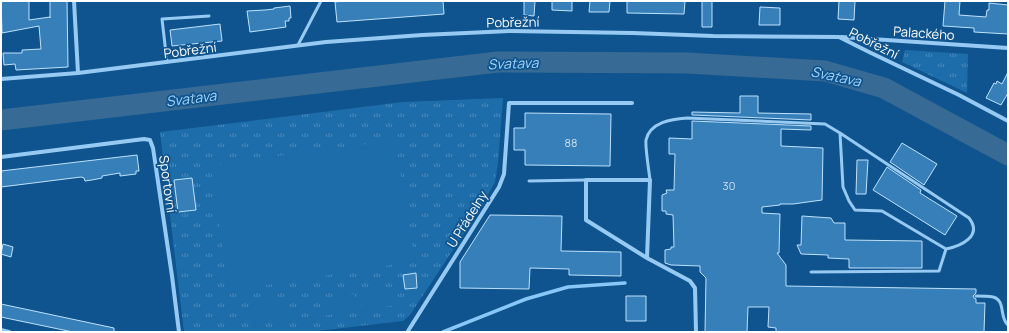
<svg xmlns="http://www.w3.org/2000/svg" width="1009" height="333" font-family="Manrope,sans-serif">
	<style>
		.grass { fill: url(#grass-tufts) }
		.pitch { fill: #1d6dab }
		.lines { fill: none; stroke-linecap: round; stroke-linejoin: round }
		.stream { stroke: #88c7f7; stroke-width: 3.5 }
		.river { stroke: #376a94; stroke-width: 21 }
		.building { fill: #377fb8; stroke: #bee2fe }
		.lane { stroke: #97caf3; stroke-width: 3 }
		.street { stroke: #97caf3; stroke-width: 4 }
		.labels { text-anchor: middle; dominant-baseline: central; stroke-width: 3.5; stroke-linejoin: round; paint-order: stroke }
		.number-label { font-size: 11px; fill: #cddfed }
		.street-label { font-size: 13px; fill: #fff; stroke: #0f548e }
		.water-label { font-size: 14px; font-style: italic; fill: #a3d4fa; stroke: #0f548e }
	</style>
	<defs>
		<pattern id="grass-tufts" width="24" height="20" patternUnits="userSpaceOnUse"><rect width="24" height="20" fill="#1d6dab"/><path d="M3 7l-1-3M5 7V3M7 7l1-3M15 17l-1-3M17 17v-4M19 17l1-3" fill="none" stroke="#4a8abc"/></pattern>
	</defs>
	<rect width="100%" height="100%" fill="#0f548e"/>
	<path class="grass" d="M905,50L968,54L967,93L902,62Z
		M503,98L498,163L495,182L480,209L410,315L403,321L309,332H184L160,132L403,102Z"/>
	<path class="pitch" d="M395,140L415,261L229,291L211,165Z
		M393,287L396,305L363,310L360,293Z
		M354,294L357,310L322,316L320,299Z
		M284,298L287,317L253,321L251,303Z"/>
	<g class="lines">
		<path class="stream" d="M443,332L526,299L568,287L625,283"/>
		<path class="river" d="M1,120L498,62L687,63L825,71L884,88L1008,155"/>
	</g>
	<path class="building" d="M1,1H29V20L50,17V18V1H67L68,67L16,70L15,64L4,65L3,53H22V50L41,49L39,26L2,33Z
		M343,1H443L444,14L337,22L335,2Z
		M524,1H535L534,16L524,15Z
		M552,1H572V11L552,10Z
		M590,1H610L609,12H589Z
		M627,1H685L684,14L627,13Z
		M702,1H712V27H702Z
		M839,1H855L854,20L838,19Z
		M945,1H960L959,15L986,17L987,10H989V3L1008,5V34L974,32V28L943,26Z
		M290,6L291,18H289V21H285L286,27L250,32L247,11L265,10L274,9V8Z
		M760,7L780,8V25H759Z
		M220,24L222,41L172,46L170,30Z
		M1008,72V93L1001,105L986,98L994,83L996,84L997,81L1002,84Z
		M740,96H758V113L811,114V120L692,115V112L740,113Z
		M525,113L611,114L610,166L525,165V150H514V128H525Z
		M692,121L811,126V130L781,129V146L823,148L822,200L793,204H780V205L762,207V213L780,214L779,253H777L786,265V286L976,289V293L973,296L974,298L976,299V303H985L984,332H776V328L768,327L769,307H748L747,332H705L706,278L700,272V266L671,265L665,263V250L671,249V247H674L673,215L666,214V211H662V195L667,193L666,190H674L675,154H669V138L692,139Z
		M902,143L937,164L924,185L890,162Z
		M137,155L139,171H136V174L120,176V173L102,176V178L92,180L85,181L84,178L81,177L1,187V171Z
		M857,160H868L866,194H856Z
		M887,167L921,190L920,193L957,216L945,235L873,190Z
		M192,178L196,210L178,212L174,180Z
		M490,215L562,216L561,251L621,252V276L569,275V269L530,268L529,289L460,288V262Z
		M802,216L831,218L834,223H845V240L922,241V268H849V259L828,258V255L801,254L797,245H801Z
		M3,244L13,247L11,257L1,254Z
		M416,273L417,288L405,289L403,275Z
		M626,296H646V321H626Z
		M1,304L114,328V332H73L1,317Z"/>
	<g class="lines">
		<path class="lane" d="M298,45L321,1
			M167,62L162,19L209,16
			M650,180C649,171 645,147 646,140C650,122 672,119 687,118L825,124L840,133L969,218C983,236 961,246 946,249L882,211L855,210L849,201L843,187L840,133
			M529,181L586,180
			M811,272L939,271L946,249
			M976,296C982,296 988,296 993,297C1006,300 999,318 1008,325"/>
		<path class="street" d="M74,1L78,73
			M841,37L1008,48
			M1,79L78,73L326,42L422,35L510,31L633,33L713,36L839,37L869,52L959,95L1008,121
			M1,157L144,139L150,140L153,148L172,276L179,332
			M647,258L650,180H586V220L647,258L690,281L695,288L696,332
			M1,330L9,332
			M408,331L499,187L504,174L509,103H632"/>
	</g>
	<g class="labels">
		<g class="number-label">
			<text x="571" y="142">88</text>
			<text x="729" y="185">30</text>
		</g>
		<g class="street-label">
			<text transform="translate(513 22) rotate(-1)">Pobřežní</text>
			<text transform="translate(924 33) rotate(4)">Palackého</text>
			<text transform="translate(874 43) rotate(27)">Pobřežní</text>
			<text transform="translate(190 50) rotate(-7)">Pobřežní</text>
			<text transform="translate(168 184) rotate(82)">Sportovní</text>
			<text transform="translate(467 219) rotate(-58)">U Přádelny</text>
		</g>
		<g class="water-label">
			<text transform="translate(513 63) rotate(-2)">Svatava</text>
			<text transform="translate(836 76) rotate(12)">Svatava</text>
			<text transform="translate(191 98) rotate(-7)">Svatava</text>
		</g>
	</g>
	<rect width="1009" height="333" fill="none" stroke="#ffffff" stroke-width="4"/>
</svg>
